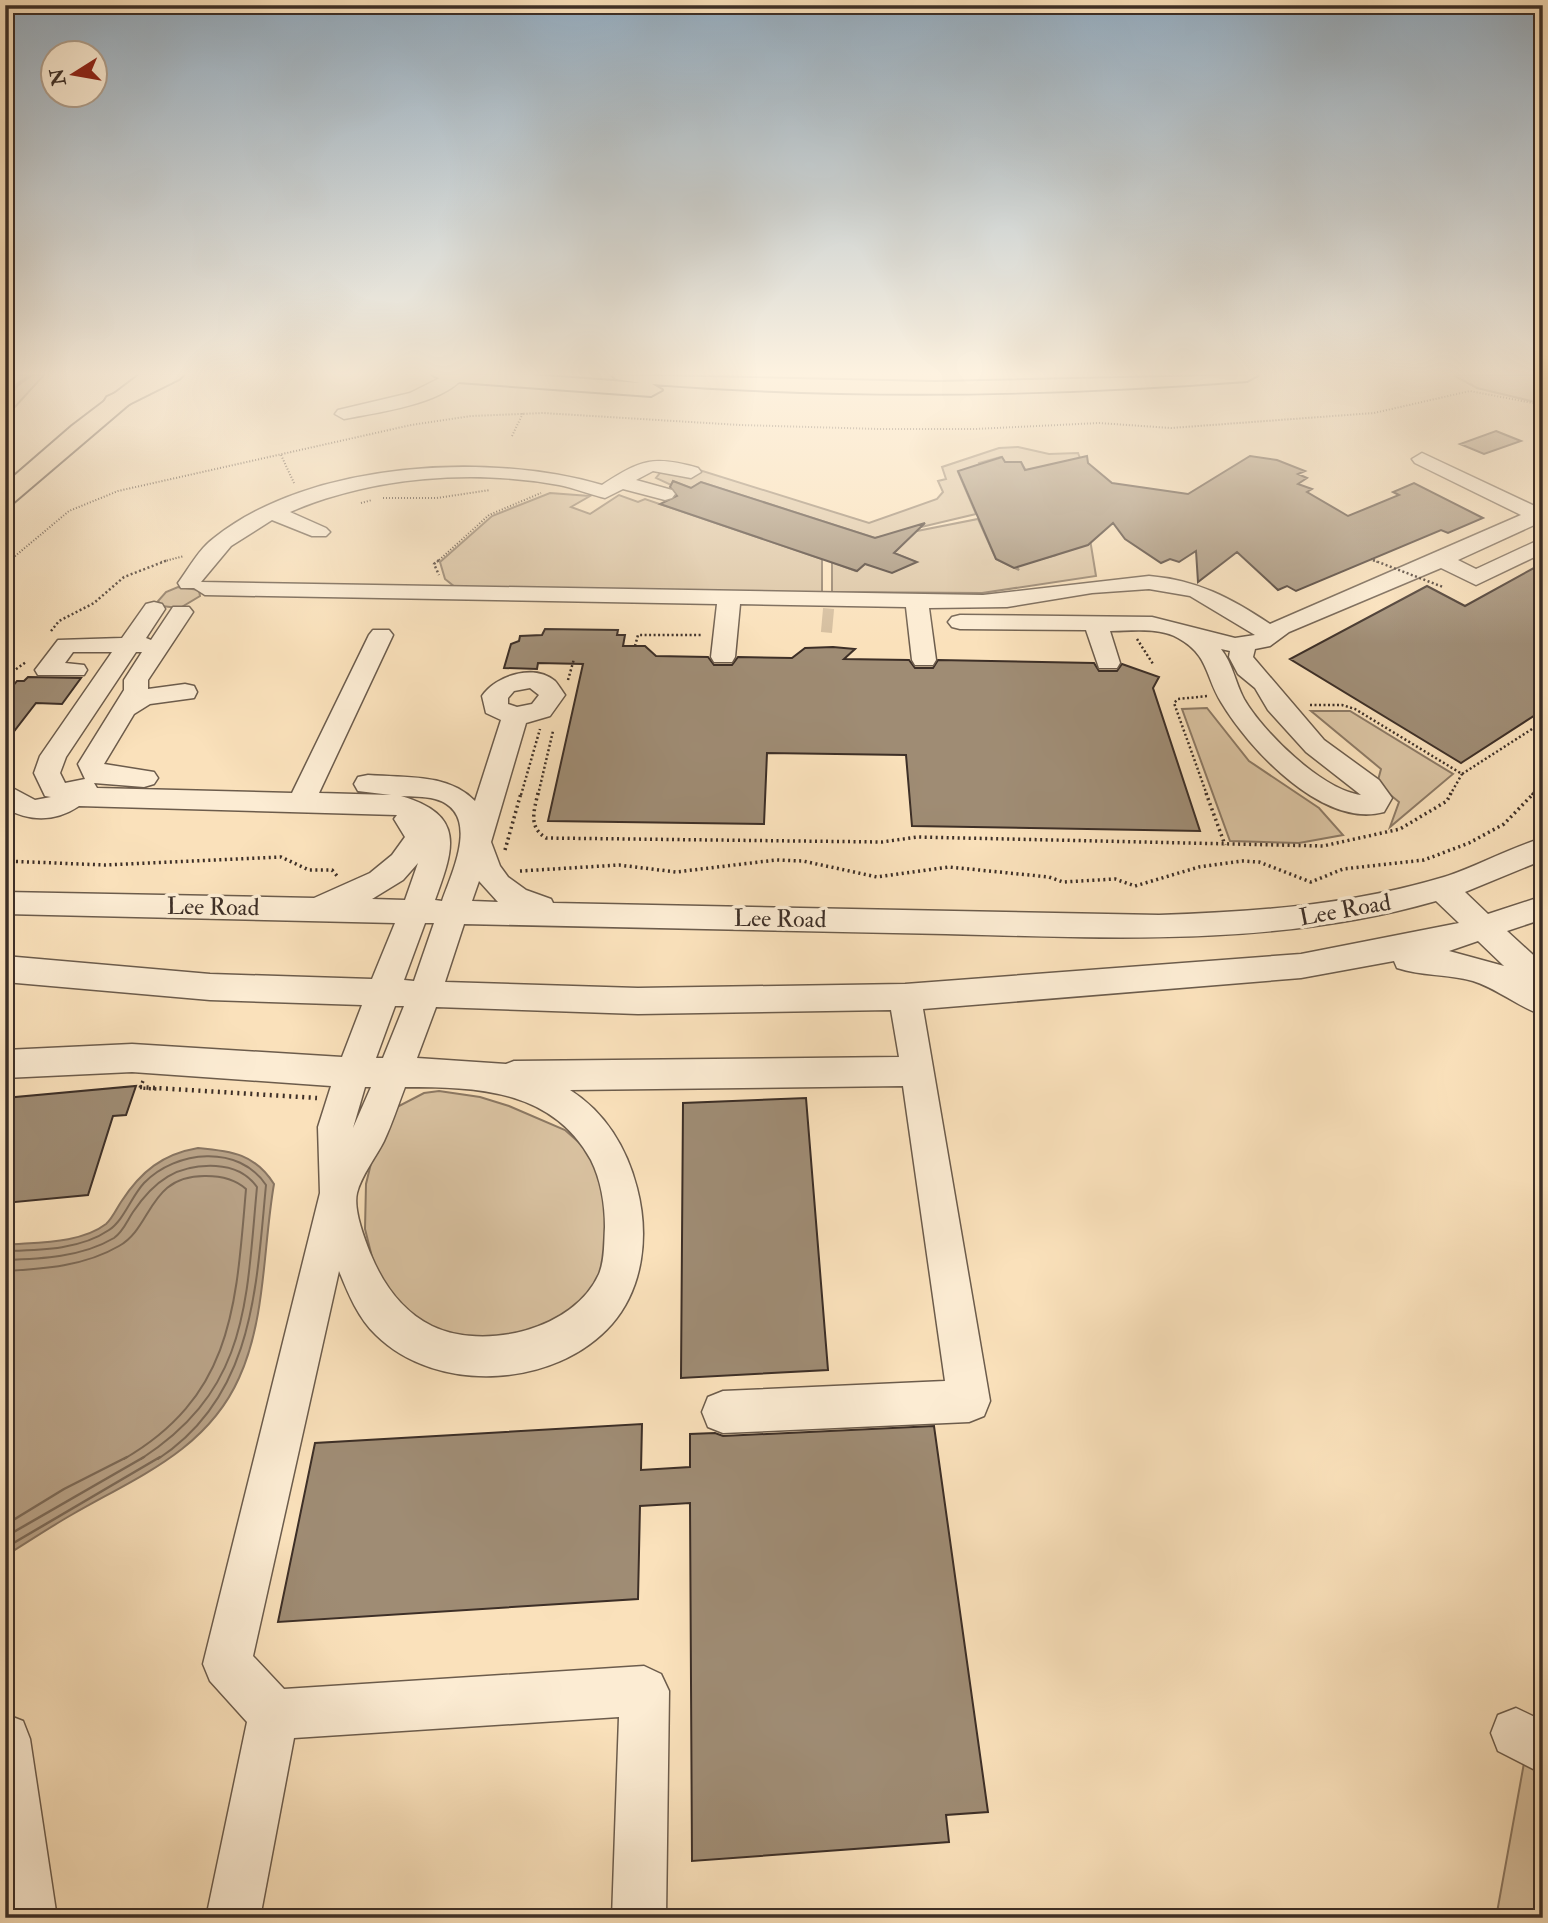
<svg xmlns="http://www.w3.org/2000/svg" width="1548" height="1923" font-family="'IM FELL Double Pica',serif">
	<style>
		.green { fill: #dac3a2; stroke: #8c7964; stroke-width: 2 }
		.water { fill: #baa489; stroke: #887562; stroke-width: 2 }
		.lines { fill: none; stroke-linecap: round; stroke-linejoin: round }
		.shore-far1 { stroke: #7c6a58; stroke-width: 2 }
		.shore { stroke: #7c6a58; stroke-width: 2.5 }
		.stream { stroke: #887562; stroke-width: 3.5 }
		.building { fill: #9f8c74; stroke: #3d2f27; stroke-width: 2 }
		.minor-tunnel { stroke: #d4bd9d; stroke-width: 24; stroke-dasharray: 24 12; stroke-linecap: butt }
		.minor-casing { stroke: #6c5c4c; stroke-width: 3 }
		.major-casing { stroke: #3d2f27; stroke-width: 4 }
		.highway-casing { stroke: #3d2f27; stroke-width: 4 }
		.path-far3 { stroke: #3d2f27; stroke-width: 2; stroke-dasharray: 1 2; stroke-linecap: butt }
		.path-far2 { stroke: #3d2f27; stroke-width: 2.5; stroke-dasharray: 2 2.5; stroke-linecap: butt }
		.path-far1 { stroke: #3d2f27; stroke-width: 3.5; stroke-dasharray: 2 3.5; stroke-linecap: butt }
		.path { stroke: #3d2f27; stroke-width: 4.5; stroke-dasharray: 2 4.5; stroke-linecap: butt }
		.minor { fill: #fcecd3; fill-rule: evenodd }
		.major { fill: #fae1bb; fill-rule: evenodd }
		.highway { fill: #fae1bb; fill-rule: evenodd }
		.path-bridge-far1 { stroke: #3d2f27; stroke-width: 2; stroke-dasharray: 1 2; stroke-linecap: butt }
		.path-bridge { stroke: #3d2f27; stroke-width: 2.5; stroke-dasharray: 2 2.5; stroke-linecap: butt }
		.labels { text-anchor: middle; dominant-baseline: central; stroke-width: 7; stroke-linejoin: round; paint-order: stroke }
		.street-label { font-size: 24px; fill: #3d2f27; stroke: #fcecd3 }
	</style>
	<rect width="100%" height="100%" fill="#fae1bb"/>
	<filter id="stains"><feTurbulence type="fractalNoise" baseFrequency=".00286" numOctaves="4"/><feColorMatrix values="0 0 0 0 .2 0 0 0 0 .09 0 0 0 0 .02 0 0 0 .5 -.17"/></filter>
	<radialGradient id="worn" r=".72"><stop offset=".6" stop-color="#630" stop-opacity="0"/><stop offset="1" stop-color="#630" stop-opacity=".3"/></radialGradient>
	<path class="green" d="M5,375H44L5,418Z
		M1453,375H1543V404L1477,388Z
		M1018,447L1049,454L1078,453L1080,458L1046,507L1021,462H1005L1001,457L979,463L980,467L958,472L976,514L875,538L701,482L691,488L673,481L671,485L656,478L660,473L693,468L869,523L937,499L943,492L938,481L946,479L942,467L999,448Z
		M550,493L590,496L571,507L590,514L619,495L638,502L645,499L822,559V595L455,587L445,579L440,562L492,516Z
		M978,519L996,559L1019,570L1016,566L1056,555L1088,527L1096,576L982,593L832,592V562L856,571L865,564L916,562L894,553L912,532Z
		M178,587L199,590L200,596L180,608L161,606L158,601L166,592Z
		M1207,708L1249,761L1319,808L1343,835L1299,843L1230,841L1182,709Z
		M1311,711H1350L1453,774L1390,827L1399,802L1377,784L1381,769Z
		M439,1091L480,1097L509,1106L565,1130L583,1146L608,1189L603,1265L594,1287L556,1326L486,1343L425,1327L378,1281L365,1229L366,1184L376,1143L395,1108L424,1093Z
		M1524,1763L1543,1775V1918H1496Z"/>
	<path class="water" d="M198,1148C232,1151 255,1154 274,1184C263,1247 266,1319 239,1378C207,1450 137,1477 73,1514C50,1527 28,1542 5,1556V1245C36,1242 80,1244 106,1224C112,1219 117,1208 121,1202C141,1171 163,1154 198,1148Z"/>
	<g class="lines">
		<path class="shore-far1" d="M5,1251C39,1250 80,1250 109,1230C124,1220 131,1197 144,1183C176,1150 239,1144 266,1185C256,1289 254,1396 158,1459
			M5,1260C41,1259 82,1257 114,1238C123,1232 127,1221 133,1212C154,1181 177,1164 216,1166C233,1167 247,1173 257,1187C246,1303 249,1389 141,1459
			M5,1271C44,1269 85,1266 119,1246C153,1227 148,1175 206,1176C221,1176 235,1179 246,1189C236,1304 234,1395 124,1459"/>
		<path class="shore" d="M5,1525L64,1489L127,1457
			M5,1537L144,1457
			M5,1548L160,1457"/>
		<path class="stream" d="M5,403L17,385L31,375"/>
	</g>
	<path class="building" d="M1496,431L1521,441L1484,454L1460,444Z
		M1087,456L1088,463L1112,483L1188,494L1250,456L1277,460L1305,471L1298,474L1307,478L1298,484L1312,489L1307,492L1348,516L1399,495L1393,492L1414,483L1483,518L1448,533L1441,530L1296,591L1287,586L1278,590L1237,552L1198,582L1196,551L1179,562L1170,559L1161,563L1125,539L1113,523L1088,545L1014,568L996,559L958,471L1002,457L1005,462H1021L1025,470Z
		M673,481L691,488L701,482L875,538L925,523L894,553L917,562L892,573L865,564L857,571L660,504L677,496L670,487Z
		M1543,563V710L1461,763L1290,659L1427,586L1465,606Z
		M545,629L618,630L617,635H625L623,646H645L656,656L708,657L714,665H732L738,657L792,658L805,648L833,647L855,649L844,659L909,660L915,668H933L938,660L1094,663L1099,671H1117L1122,664L1159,677L1153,688L1200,831L912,826L906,755L767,753L764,824L548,821L583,664L538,663L537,669L504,668L511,644L519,641L520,636L542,635Z
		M28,677L81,678L62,704L36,703L5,743V696L17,681H24Z
		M136,1086L126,1115L113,1116L88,1195L5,1203V1098Z
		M806,1098L828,1370L681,1378L683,1103Z
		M642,1424L641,1470L690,1467V1434L715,1433L723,1436L934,1426L988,1812L946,1815L949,1842L692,1861L690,1503L640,1506L638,1599L278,1622L315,1443Z"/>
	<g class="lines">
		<path class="minor-tunnel" d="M822,620L833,621"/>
		<g class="minor-casing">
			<path id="minor" d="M446,375L465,376C441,405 379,412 344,419L335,414L338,410L410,393Z
				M1422,453L1539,508L1543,507V521L1458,560L1476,569L1543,538V553L1476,585L1441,568L1289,632L1270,646L1255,649L1253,657L1324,740L1379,780L1392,798L1384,812C1323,829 1249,749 1221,702C1205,676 1209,655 1178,638C1159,627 1131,631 1110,631L1120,663L1117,668H1099L1086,630L960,629L952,627L948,622L952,617L960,615L1152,617L1235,638L1255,635L1190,596L1149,589L1092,593L1007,607L929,608L936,660L933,665H915L912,660L906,607L740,604L735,657L732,662H714L711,657L717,604L205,595L194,588H181L178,583C189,568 199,549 214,538C310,461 489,452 602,485C640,460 654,455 698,468L701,472L691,478L653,471L636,480L672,490L675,494L672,498L665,500L623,489L605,498C589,494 574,488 559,485C471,469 372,477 290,512L326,528L330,532L326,536H312L272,520L231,546L201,582L983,595L1149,576C1197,580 1231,598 1270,624L1521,515L1415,463L1412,459ZM1221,649L1230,651L1229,657L1238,674L1255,688L1268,710L1306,752L1361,795C1322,790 1263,732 1244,699C1235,682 1233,664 1221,649Z
				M154,602L162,604L165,609L146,638L151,640L173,607H189L193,612L148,680V689L185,684L194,686L197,692L194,698L150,704L134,714L104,764L154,772L158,778L154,784L144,787L94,783L97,788L292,793L369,635L373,630H389L393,635L319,793L391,795L358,791L354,784L358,777L368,775C405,778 448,773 475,801L501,720L486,713L482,696C495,676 534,663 555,681C558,684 562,691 565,695L550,716L526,723L491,842L500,866L508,877L526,890L551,899L553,903L1159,915C1255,912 1351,905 1444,877C1478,866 1509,848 1543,838V860L1465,892L1488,914L1543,896V919L1507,931L1543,964V1015C1518,1007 1498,989 1473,981C1448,974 1421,976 1397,968L1394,961L1301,978L923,1009L990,1401L984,1416L969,1422L723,1433L708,1427L702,1412L708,1397L723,1391L945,1381L903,1086L570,1090C605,1112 627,1148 637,1188C649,1234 644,1287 612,1324C556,1388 437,1395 376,1335C358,1318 348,1293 339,1271L253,1656L284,1689L644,1666L661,1674L669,1691L666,1918H612L619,1717L294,1738L260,1918H206L247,1722L210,1681L203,1664L320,1193L318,1127L331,1086L132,1072L5,1078V1050L132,1044L342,1057L362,1005L210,1000L5,982V956L210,974L372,979L395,923L5,914V892L314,898L370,873L392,855L405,837L394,819L397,815L79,806C55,822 30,822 5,808V784L35,800L51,797L45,796L34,773L40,756L112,652H73L65,663L84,665L87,670L84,675H38L35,670L58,640L122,638L146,604ZM136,652H142L124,680V690L78,764L85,779L65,783L60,773L66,757ZM530,688L539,695L532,704L517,707L508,704V698L514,691ZM401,796C412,797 424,796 435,799C482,812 452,872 442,901L435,900C454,848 466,815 401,796ZM418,863L405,900L372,899L403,880ZM479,881L498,902L472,901ZM1436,901L1459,923L1301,954L905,984L638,988L445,982L464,924C625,927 786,931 946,934C1111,938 1276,947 1436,901ZM425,923H434L414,981L404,980ZM1478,941L1504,966L1449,951ZM395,1006H404L383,1058H376ZM436,1007L638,1014L891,1010L899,1057L514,1061L506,1064L417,1058ZM365,1087H371L353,1128ZM405,1087C477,1087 552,1089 591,1160C601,1180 605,1205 605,1227C604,1242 605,1260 599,1274C574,1330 484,1351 432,1326C403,1312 383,1284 371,1255C365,1240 353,1210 357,1193C361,1176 376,1157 384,1141C392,1124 398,1105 405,1087Z
				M1516,1708L1543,1721V1774L1498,1751L1491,1733L1498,1715Z
				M5,1714L23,1721L30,1739L57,1918H5Z"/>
		</g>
		<g class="major-casing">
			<path id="major" d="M139,375H163L14,502L5,504V484L72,426Z"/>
		</g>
		<g class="highway-casing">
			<path id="highway" d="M155,375H183L179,379L123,407H107L104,402L107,397Z
				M433,375H532L640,383L616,379L612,375L935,382L1258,375L1247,381C1048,396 850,399 652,384L662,390L651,396L444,381Z"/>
		</g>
		<path class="path-far3" d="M512,436L523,413
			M281,455L294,483
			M383,498H437L490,490
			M361,503L372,500
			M8,562L69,511L118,491L411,425L471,416L543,413L740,425L879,429H975L1099,423L1171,428L1374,413L1470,391L1543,405
			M161,562L184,556
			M437,562L489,515L541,493"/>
		<path class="path-far2" d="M439,560L434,564L439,575
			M5,564L10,560
			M51,631L59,621L94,603L124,577L168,560
			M1137,639L1153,664
			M635,646L638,635H702
			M5,677L26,662
			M568,680L574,659
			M1310,705H1342L1355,709L1462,774L1543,722
			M521,795L540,729
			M538,795L553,731
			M1207,795L1174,703L1178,699L1208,696
			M1450,795L1462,774
			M1532,795L1543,773"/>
		<path class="path-far1" d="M538,793C534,811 528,827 546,838L882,842L918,837L1323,846L1400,829L1447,801L1451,793
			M1206,793L1225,845
			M505,850L521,793
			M5,861L105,865L281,857L309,870H332L339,878
			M520,871L619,865L676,872L776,860L803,861L877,877L949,867L1049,877L1063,882L1115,879L1135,886L1199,867L1242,861L1259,862L1311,882L1343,869L1424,860L1469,843L1504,824L1534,793
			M143,1081L140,1088L157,1089"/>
		<path class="path" d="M140,1087L317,1098"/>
		<use href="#minor" class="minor"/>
		<use href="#major" class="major"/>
		<use href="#highway" class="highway"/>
		<path class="path-bridge-far1" d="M1371,559L1377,562"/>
		<path class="path-bridge" d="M1373,560L1443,587"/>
	</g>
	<linearGradient id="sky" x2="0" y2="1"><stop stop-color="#95aec2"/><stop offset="0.58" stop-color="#fdf2e0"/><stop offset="1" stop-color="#fdf2e0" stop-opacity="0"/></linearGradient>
	<rect width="1548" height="644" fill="url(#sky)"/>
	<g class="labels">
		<g class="street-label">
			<text transform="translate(213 907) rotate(1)">Lee Road</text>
			<text transform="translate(1345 910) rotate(-10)">Lee Road</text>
			<text transform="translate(780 919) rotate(1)">Lee Road</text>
		</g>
	</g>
	<rect width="1548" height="1923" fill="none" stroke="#fae1bb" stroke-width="28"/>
	<rect x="7" y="7" width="1534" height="1909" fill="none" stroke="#3d2f27" stroke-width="3.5"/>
	<rect x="14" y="14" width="1520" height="1895" fill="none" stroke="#3d2f27" stroke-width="2"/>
	<g transform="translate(74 74) rotate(259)"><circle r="33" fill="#fcecd3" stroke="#b0a08e" stroke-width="2"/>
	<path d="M0-5L12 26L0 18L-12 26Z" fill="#8f2418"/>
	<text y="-10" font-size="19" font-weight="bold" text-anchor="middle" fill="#3d2f27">N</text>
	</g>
	<rect width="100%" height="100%" filter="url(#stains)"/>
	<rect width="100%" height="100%" fill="url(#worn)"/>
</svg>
